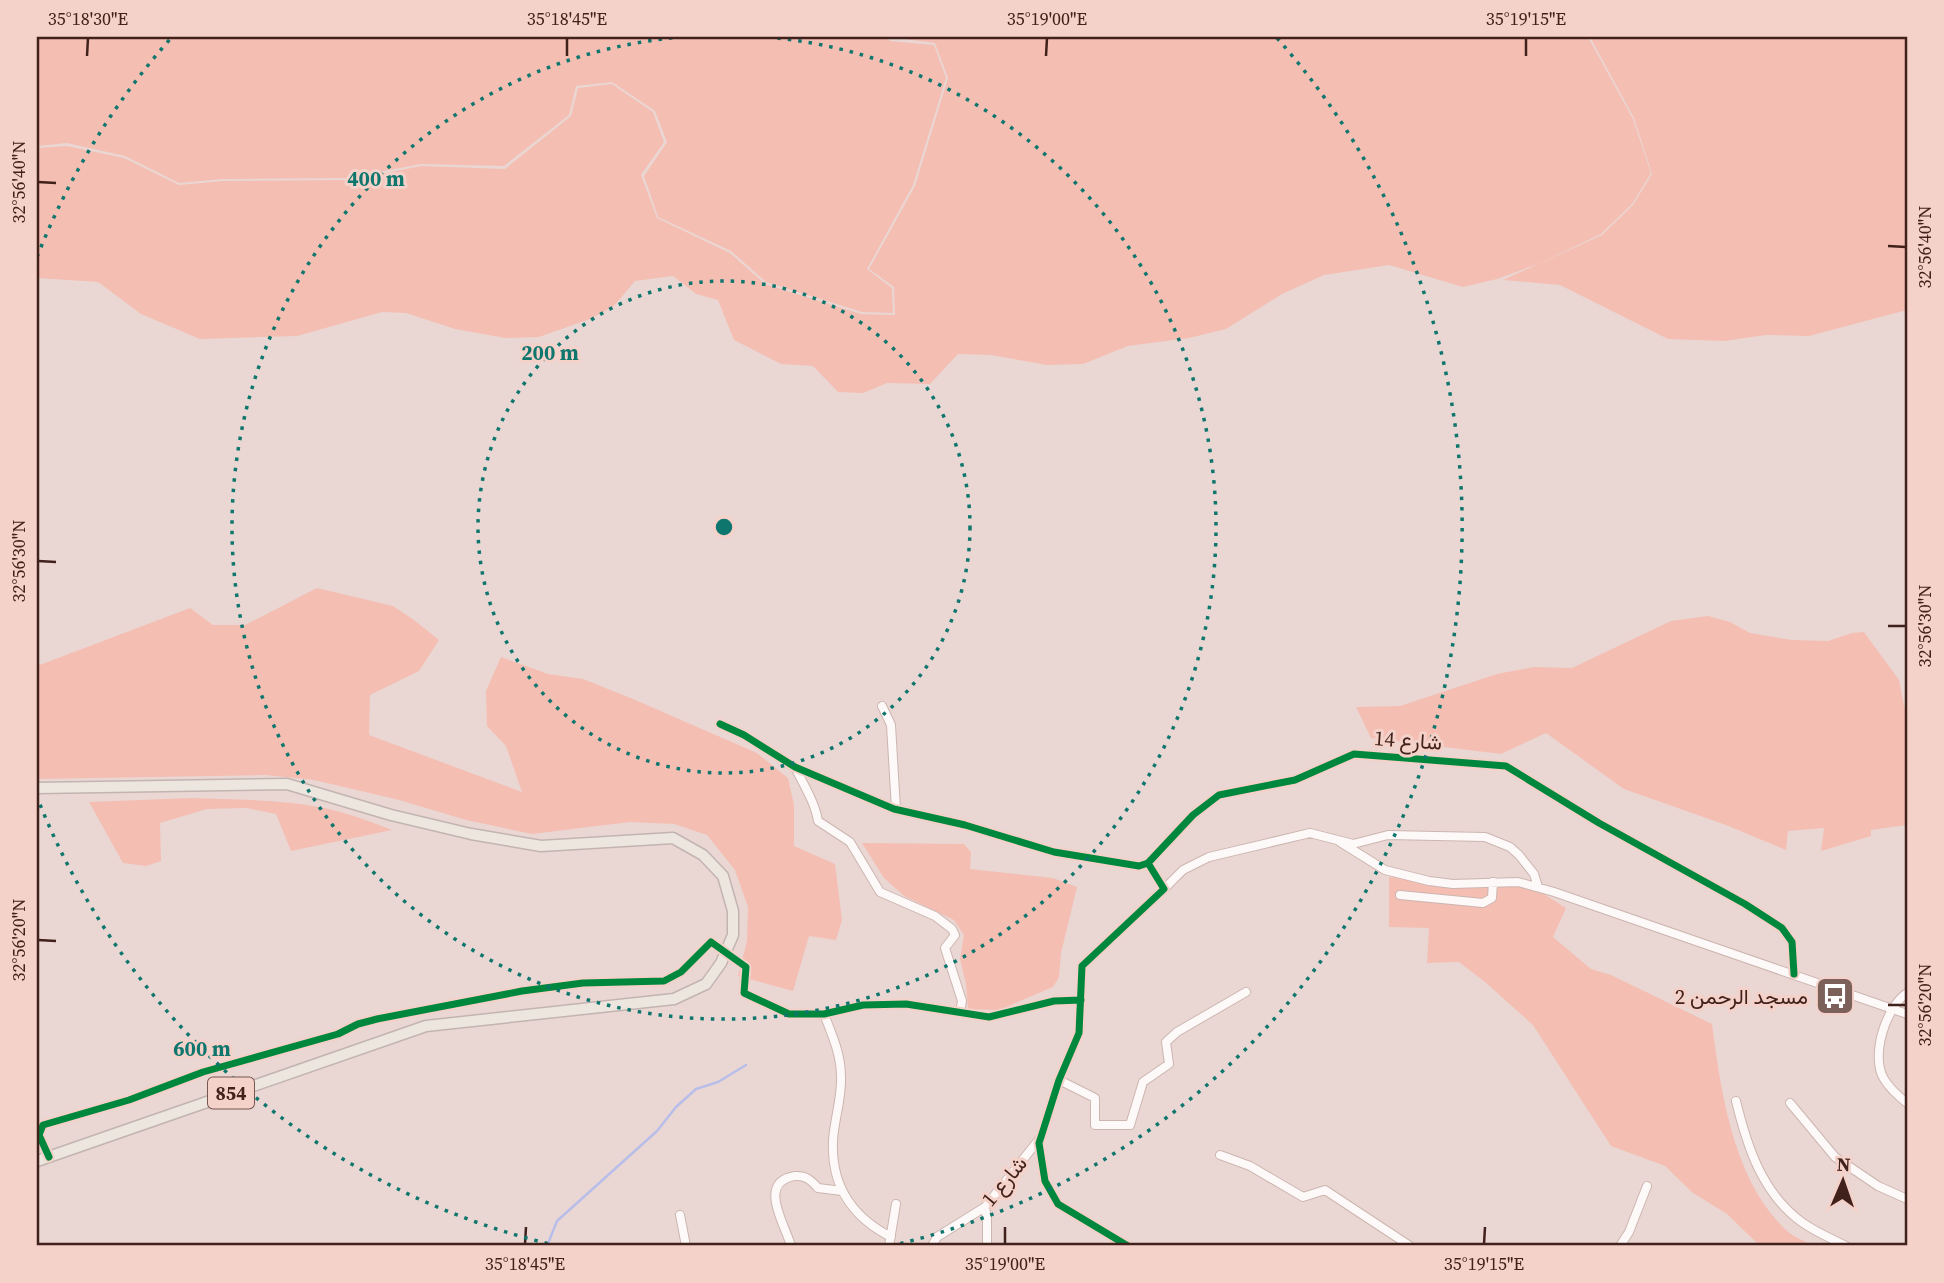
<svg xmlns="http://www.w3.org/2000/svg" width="1944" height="1283" font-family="'Source Serif 4',Vazirmatn,serif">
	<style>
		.green { fill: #f4beb3 }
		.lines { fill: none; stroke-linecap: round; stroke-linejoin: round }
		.stream { stroke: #b8bee9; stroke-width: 2.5 }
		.minor-tunnel { stroke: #c8b3ae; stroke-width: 8; stroke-dasharray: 8 4; stroke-linecap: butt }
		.minor-casing { stroke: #cdb5b0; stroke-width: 10 }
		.major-casing { stroke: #c3b4b1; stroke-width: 13 }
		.minor { stroke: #fcf9f8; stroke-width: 8 }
		.major { stroke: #ece6df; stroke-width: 10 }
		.cycleway-casing { stroke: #f4d1c9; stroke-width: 11 }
		.cycleway { stroke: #00873e; stroke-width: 7 }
		.ticks { fill: none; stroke: #41211b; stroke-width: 2.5 }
		.ring { fill: none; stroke: #0f766e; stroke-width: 3.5; stroke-dasharray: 3.5 7 }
		.labels { text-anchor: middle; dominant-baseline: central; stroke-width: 6; stroke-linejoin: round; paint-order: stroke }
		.shield { fill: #f4d1c9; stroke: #77564f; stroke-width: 2 }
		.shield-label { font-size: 19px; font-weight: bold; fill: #41211b }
		.street-label { font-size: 21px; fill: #41211b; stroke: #f4d1c9 }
		.poi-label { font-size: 21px; fill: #41211b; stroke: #f4d1c9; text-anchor: end }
		.centre { fill: #0f766e; stroke: #f4d1c9; stroke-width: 3.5 }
		.ring-label { font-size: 21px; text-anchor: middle; font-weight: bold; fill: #0f766e; stroke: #f4d1c9; stroke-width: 6; stroke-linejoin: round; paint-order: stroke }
		.neatline { fill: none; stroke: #41211b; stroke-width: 2.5 }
		.ticks-label { font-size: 18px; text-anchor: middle; fill: #41211b }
	</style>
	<rect width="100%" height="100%" fill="#ead7d3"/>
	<path class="green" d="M37,37H886L890,41L934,45L946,78L913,185L867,269L892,288L893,313L862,312L766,282L731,251L658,217L644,176L667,142L655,111L612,82L576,86L569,115L504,166L421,164L347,178L223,179L179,183L125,156L67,143L37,146Z
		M889,37H1588L1633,119L1651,173L1632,204L1601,234L1538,264L1497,279L1463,287L1389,265L1324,275L1282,294L1226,329L1189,338L1128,346L1083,364L1047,365L991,355L958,354L930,384L887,383L863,393L838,392L813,366L781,364L734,340L718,300L696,294L673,276L635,281L614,306L590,319L539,337L505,338L455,329L406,313L382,312L297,336L200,339L141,314L98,282L37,278V148L67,146L124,158L179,185L223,181L347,180L422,166L505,169L571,116L578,88L612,84L653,112L664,142L641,175L657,218L730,253L765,284L861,314L895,315L894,287L869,269L915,186L948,78L935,43Z
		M1590,37H1907V310L1809,336L1766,335L1724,341L1668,339L1560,285L1503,280L1602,235L1633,205L1652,174L1634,118Z
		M317,588L393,606L414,620L439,640L419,671L370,695L369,735L522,792L506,746L487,726L486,691L501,657L548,674L583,679L633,699L757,753L788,778L794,805V846L835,864L842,920L836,940L809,936L793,991L738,976L747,941L748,907L735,870L707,835L674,824L630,822L532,834L466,820L399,800L314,780L266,775L37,779V666L190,608L213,625H245Z
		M1708,616L1730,622L1750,633L1792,640L1828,641L1852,633L1864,632L1899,680L1907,720V825L1871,830V836L1821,851L1824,828L1788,831L1786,850L1726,825L1624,789L1546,733L1501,754L1371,738L1356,707L1400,706L1497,674L1534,667L1572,668L1671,621Z
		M192,798C235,800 281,799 324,808C347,813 370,821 392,830L291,851L276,814L246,808L207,809L160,823L161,861L146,866L123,863L89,802Z
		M862,843L964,844L971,852L970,869L1053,878L1077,887L1061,953L1059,977L1053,987L999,1010L968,1009L966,984L960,959L964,935L954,920L904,896L884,878Z
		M1389,877L1454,880L1520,879L1566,908L1553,937L1591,969L1611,975L1712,1024C1721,1092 1733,1180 1786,1230C1793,1237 1805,1241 1814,1246H1760L1727,1214L1693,1193L1665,1166L1611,1146L1533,1025L1485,982L1459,962L1427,963L1429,928L1389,927Z"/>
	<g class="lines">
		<path class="stream" d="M547,1246L557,1221L657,1131L676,1107L696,1089L718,1082L746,1065"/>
		<path class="minor-tunnel" d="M711,942L746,967"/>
		<g class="minor-casing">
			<path id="minor" d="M882,706L891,725L896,809
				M720,724L744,735L795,767L894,809L965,825L1054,852L1139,866L1148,863
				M795,767C803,784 815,802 818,821L850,842L880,892L935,916L952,929L955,935L945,948L962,1001L960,1012
				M1340,842L1385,870L1429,881L1453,884L1518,882L1554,892L1907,1014
				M1164,889L1183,870L1209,857L1310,833L1353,844L1388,835L1485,837L1510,847L1519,855L1534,874L1538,887
				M1400,895L1483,903L1492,898L1493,882
				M746,967L744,993L789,1014H824L863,1005L906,1004L989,1017L1054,1001L1081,1000
				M1907,993C1886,1007 1870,1056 1884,1079C1890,1089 1898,1096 1907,1103
				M824,1014C832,1035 841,1054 841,1077C842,1098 834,1120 833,1141C831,1185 852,1217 891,1237
				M1059,1080L1095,1098V1125H1130L1143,1082L1169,1064L1166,1042L1177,1032L1246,992
				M1736,1101C1747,1146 1762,1194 1803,1223C1816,1232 1832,1239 1846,1246
				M1790,1103L1835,1157L1878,1186L1907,1199
				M1220,1155L1250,1166L1303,1197L1325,1190L1410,1246
				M49,1157L39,1135L43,1125L129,1100L203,1072L338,1034L358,1024L377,1019L522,991L583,983L664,981L681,972L711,942
				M985,1207L987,1219V1246
				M680,1215L686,1246
				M791,1246C786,1226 756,1182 795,1176C805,1175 811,1180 818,1188L842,1191
				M889,1246L896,1204
				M932,1246L937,1237L985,1207L1041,1137
				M1128,1246L1058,1204L1045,1181L1039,1143L1041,1137L1059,1080L1079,1033L1082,966L1164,889L1148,863L1193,815L1219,795L1295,780L1354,754L1506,766L1599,823L1745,904L1782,928L1792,942L1794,974
				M1620,1246L1629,1232L1647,1186"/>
		</g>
		<g class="major-casing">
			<path id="major" d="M37,788L287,784L391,815L471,834L541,846L673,838L703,855L723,876L733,911V935L721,963L706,984L674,999L426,1026L37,1161"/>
		</g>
		<use href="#minor" class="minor"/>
		<use href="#major" class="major"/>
		<g class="cycleway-casing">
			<path id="cycleway" d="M720,724L744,735L795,767L894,809L965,825L1054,852L1139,866L1148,863
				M49,1157L39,1135L43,1125L129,1100L203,1072L338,1034L358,1024L377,1019L522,991L583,983L664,981L681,972L711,942L746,967L744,993L789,1014H824L863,1005L906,1004L989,1017L1054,1001L1081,1000
				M1128,1246L1058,1204L1045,1181L1039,1143L1041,1137L1059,1080L1079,1033L1082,966L1164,889L1148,863L1193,815L1219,795L1295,780L1354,754L1506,766L1599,823L1745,904L1782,928L1792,942L1794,974"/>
		</g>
		<use href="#cycleway" class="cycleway"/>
	</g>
	<path class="ticks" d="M87,56L88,38M567,56V38M1046,56L1047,38M1526,56V38M38,182L56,183M1888,246L1906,247M38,561L56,562M1888,626H1906M38,940L56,941M1888,1005H1906M525,1244L526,1227M1005,1244V1227M1484,1244L1485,1227"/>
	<g class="ring">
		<circle cx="724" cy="527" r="246"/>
		<path d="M767 37A492 492 0 1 1 681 37"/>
		<path d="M558 1246A738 738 0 0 1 37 797M37 257A738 738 0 0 1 171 38M1277 38A738 738 0 0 1 890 1246"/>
	</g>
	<defs>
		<g id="bus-square" transform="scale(2.0125)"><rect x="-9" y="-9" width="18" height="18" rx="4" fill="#7c615b" stroke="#f4d1c9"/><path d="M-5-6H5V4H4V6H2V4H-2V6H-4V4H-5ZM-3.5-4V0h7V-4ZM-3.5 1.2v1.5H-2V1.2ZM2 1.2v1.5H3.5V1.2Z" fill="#fff"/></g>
	</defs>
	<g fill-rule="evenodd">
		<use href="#bus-square" x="1835" y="996"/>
	</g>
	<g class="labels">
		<rect class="shield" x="208" y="1077.5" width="46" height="31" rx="5"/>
		<g class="shield-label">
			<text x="231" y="1093">854</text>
		</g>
		<g class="street-label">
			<text transform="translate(1408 740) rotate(4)">شارع 14</text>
			<text transform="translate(1004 1181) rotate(-50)">شارع 1</text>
		</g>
		<g class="poi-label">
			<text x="1808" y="996">مسجد الرحمن 2</text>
		</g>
	</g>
	<circle cx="724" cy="527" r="10" class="centre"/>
	<g class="ring-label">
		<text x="376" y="186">400 m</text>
		<text x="550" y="360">200 m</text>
		<text x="202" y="1056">600 m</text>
	</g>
	<rect width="1944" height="1283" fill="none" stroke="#f4d1c9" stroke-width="77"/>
	<g transform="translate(1843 1181) rotate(2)" stroke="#f4d1c9" stroke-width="5" paint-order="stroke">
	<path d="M0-5L12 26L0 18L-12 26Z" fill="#41211b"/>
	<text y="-10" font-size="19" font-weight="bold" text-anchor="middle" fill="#41211b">N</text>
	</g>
	<rect x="38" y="38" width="1868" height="1206" class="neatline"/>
	<g class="ticks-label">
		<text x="88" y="25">35°18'30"E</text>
		<text x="567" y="25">35°18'45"E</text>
		<text x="1047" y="25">35°19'00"E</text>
		<text x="1526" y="25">35°19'15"E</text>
		<text transform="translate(19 182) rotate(-90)" y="6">32°56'40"N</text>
		<text transform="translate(1925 247) rotate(-90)" y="6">32°56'40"N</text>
		<text transform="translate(19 561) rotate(-90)" y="6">32°56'30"N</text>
		<text transform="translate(1925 626) rotate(-90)" y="6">32°56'30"N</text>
		<text transform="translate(19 940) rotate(-90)" y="6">32°56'20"N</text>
		<text transform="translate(1925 1005) rotate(-90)" y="6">32°56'20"N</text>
		<text x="525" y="1270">35°18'45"E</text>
		<text x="1005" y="1270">35°19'00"E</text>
		<text x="1484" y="1270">35°19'15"E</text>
	</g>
</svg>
